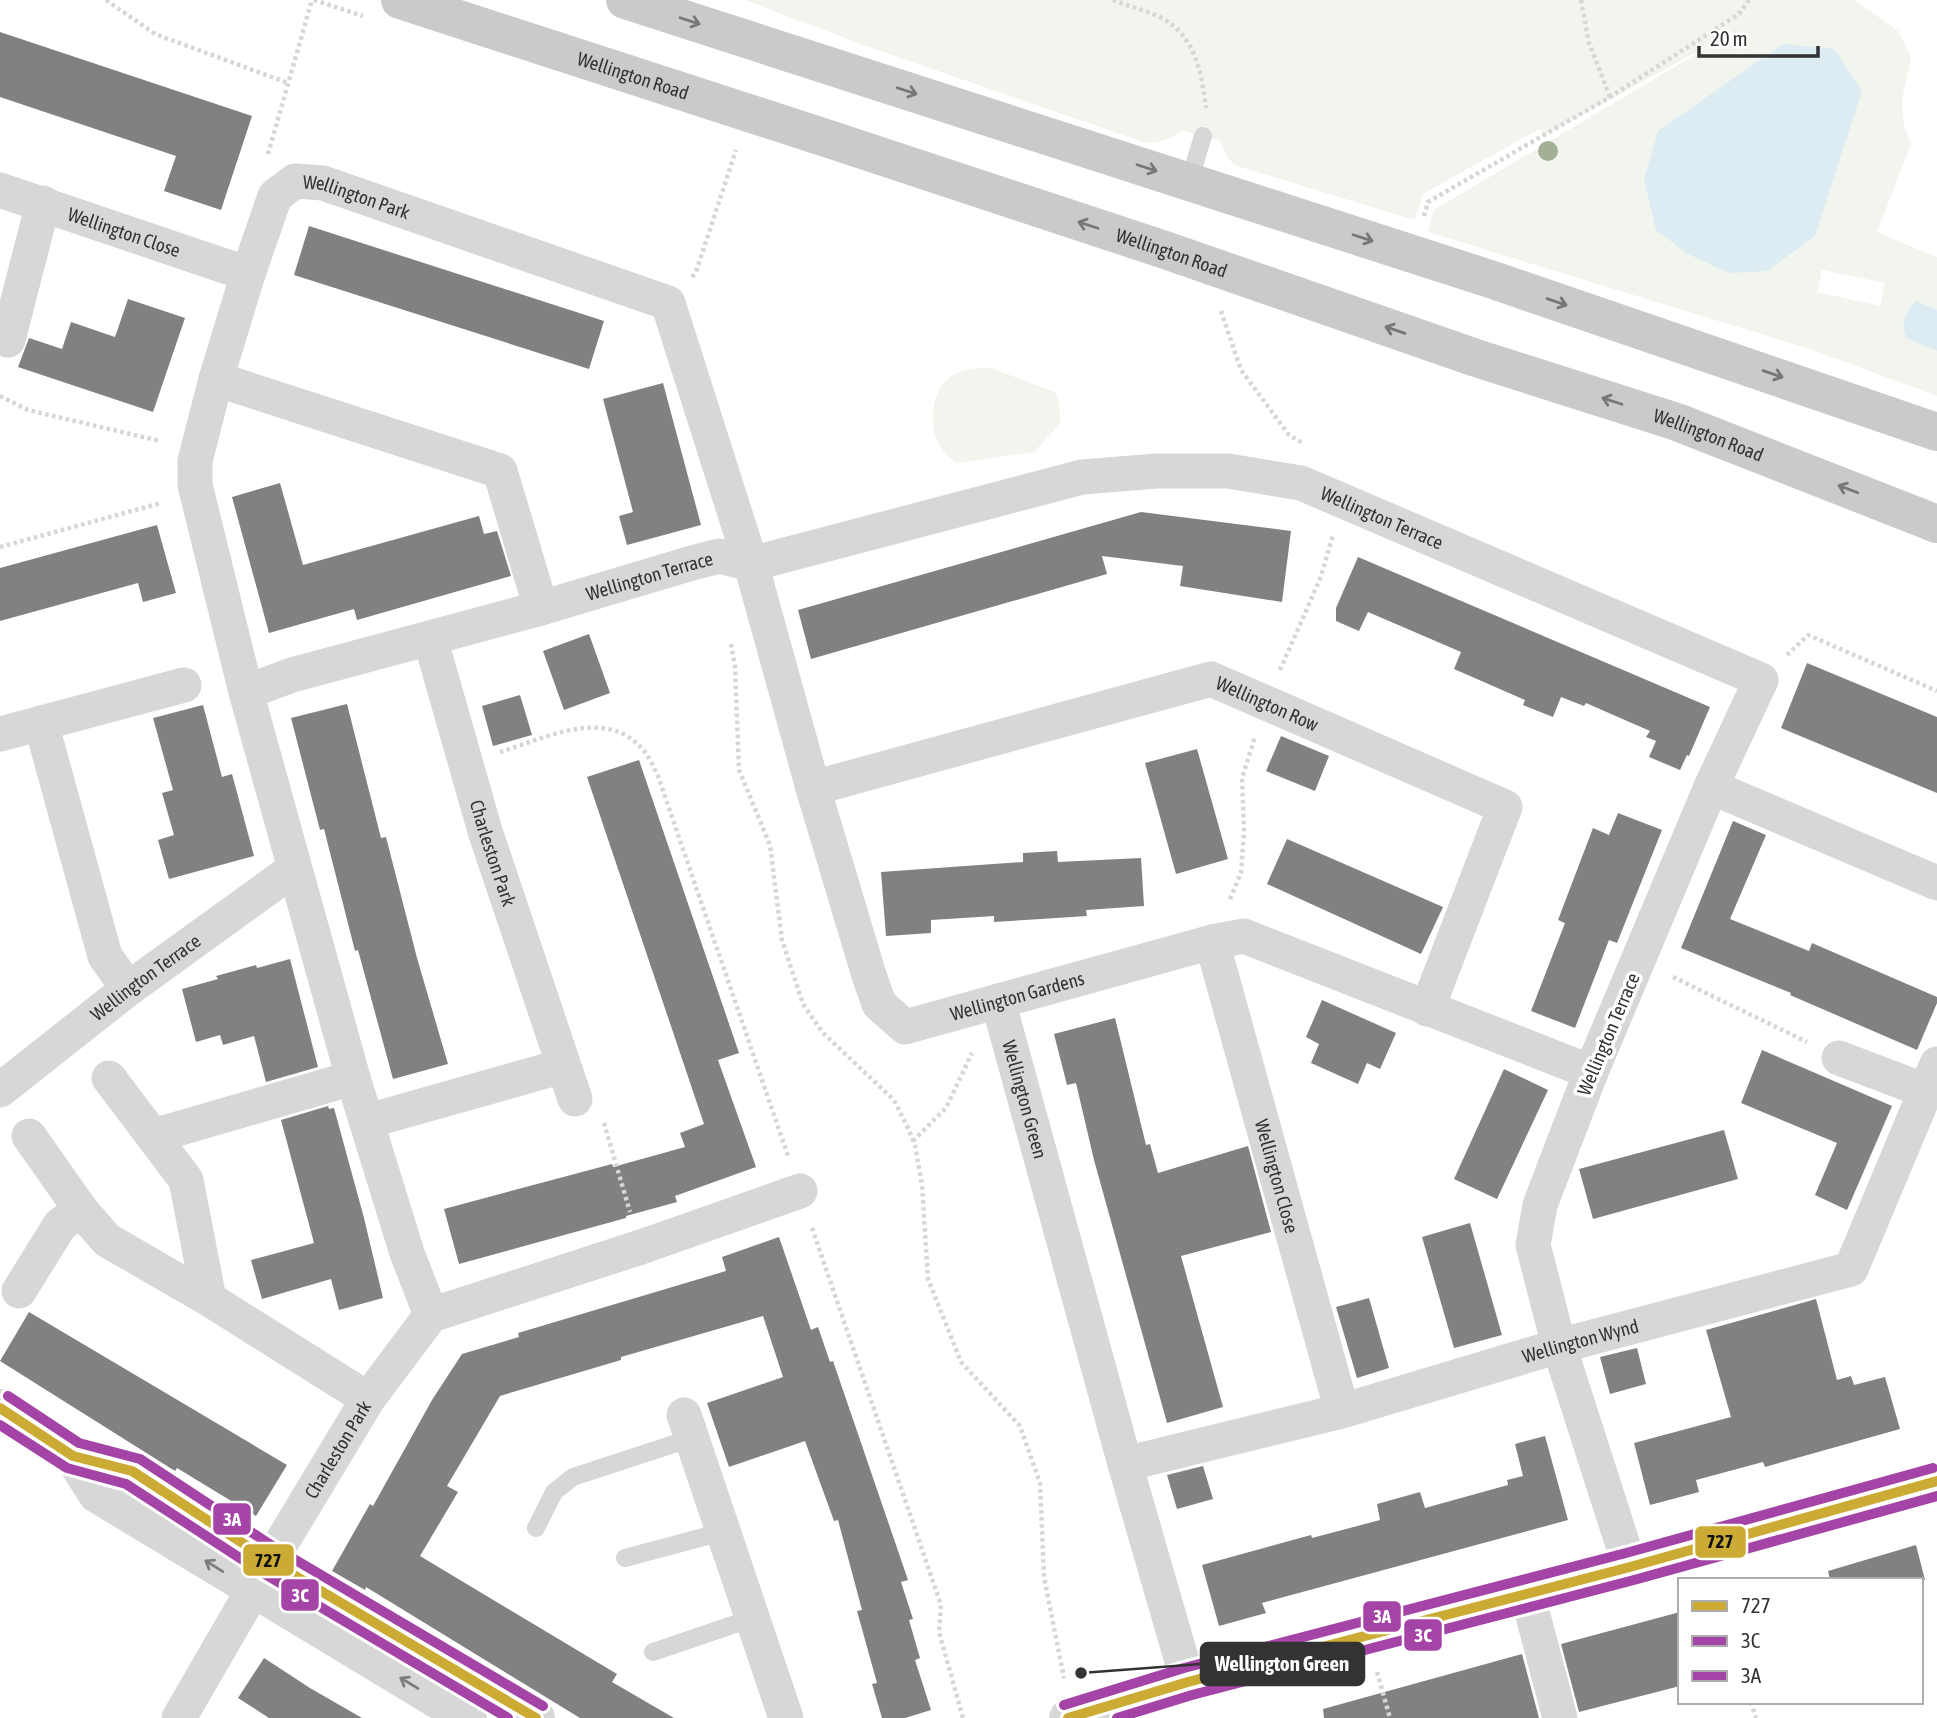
<svg xmlns="http://www.w3.org/2000/svg" width="1937" height="1718" font-family="'Asap Condensed',sans-serif">
	<style>
		.green { fill: #f1f5ed; fill-rule: evenodd }
		.water { fill: #ddebf3 }
		.building { fill: #818181 }
		.lines { fill: none; stroke-linecap: round; stroke-linejoin: round }
		.path { stroke: #d6d6d6; stroke-width: 4.5; stroke-dasharray: 3.5 3.5; stroke-linecap: butt }
		.service { stroke: #d7d7d7; stroke-width: 18 }
		.minor { stroke: #d7d7d7; stroke-width: 35 }
		.tertiary { stroke: #d7d7d7; stroke-width: 38 }
		.primary { stroke: #cacaca; stroke-width: 38 }
		.bus-1-casing { stroke: #fff; stroke-width: 16 }
		.bus-2-casing { stroke: #fff; stroke-width: 16 }
		.bus-3-casing { stroke: #fff; stroke-width: 16 }
		.bus-1 { stroke: #ccab35; stroke-width: 10 }
		.bus-2 { stroke: #a444a6; stroke-width: 10 }
		.bus-3 { stroke: #a444a6; stroke-width: 10 }
		.tree { fill: #a2b095 }
		.oneway { stroke: #777 }
		.oneway2 { stroke: #7d7d7d }
		.labels { text-anchor: middle; dominant-baseline: central; stroke-width: 7; stroke-linejoin: round; paint-order: stroke }
		.street-label { font-size: 19px; fill: #333; stroke: #fff }
		.leader { fill: none; stroke: #333; stroke-width: 2.5 }
		.callout-dot { fill: #333; stroke: #fff; stroke-width: 2.5 }
		.callout { fill: #333; stroke: #333; stroke-width: 2.5 }
		.callout-label { font-size: 21px; text-anchor: middle; font-weight: bold; fill: #fff }
		.line-badge { stroke: #fff; stroke-width: 2.5 }
		.badge-label { font-size: 19px; text-anchor: middle; font-weight: bold; fill: #fff }
		.pale-badge-label { font-size: 19px; text-anchor: middle; font-weight: bold; fill: #111 }
	</style>
	<rect width="100%" height="100%" fill="#fff"/>
	<path class="green" d="M745,0H1855L1898,31L1911,57L1902,100L1904,126L1911,144L1877,232L1937,257V396L1810,349L1428,232L1434,210L1723,38L1543,136L1539,129L1423,194L1415,220L1237,166L1228,159L1220,141L1182,130C1168,141 1160,143 1143,142L866,46ZM1822,270L1885,283L1880,306L1817,292Z
		M991,368L1055,392L1059,400L1060,424L1034,452L956,463C952,459 944,454 941,448C928,427 930,394 949,378C961,368 978,368 991,368Z"/>
	<path class="water" d="M1783,44L1834,49L1862,91L1815,236L1767,271L1729,273L1686,253L1656,230L1644,180L1658,131Z
		M1916,301L1937,310V351L1906,338C1901,321 1904,314 1916,301Z"/>
	<path class="building" d="M0,32L252,116L221,210L164,191L176,156L0,97Z
		M309,226L604,321L589,369L294,275Z
		M128,299L185,318L153,412L18,367L29,338L62,349L71,322L115,337Z
		M663,383L701,525L627,545L619,516L633,512L603,399Z
		M280,483L303,565L479,516L484,534L497,531L511,576L357,620L354,609L269,633L232,497Z
		M1141,512L1291,531L1282,602L1180,586L1183,566L1102,556L1107,574L811,659L798,610Z
		M157,525L176,593L143,602L138,583L0,621V568Z
		M1358,557L1710,707L1689,756L1687,755L1680,770L1649,757L1656,741L1646,737L1650,731L1586,703L1584,706L1561,697L1553,717L1523,705L1525,700L1454,669L1461,652L1368,612L1359,631L1336,621V608Z
		M589,634L610,693L564,710L543,651Z
		M1807,663L1937,717V793L1781,728Z
		M520,695L532,735L493,746L482,706Z
		M347,704L381,838L386,837L417,958L448,1064L393,1079L358,950L355,951L324,829L320,830L291,718Z
		M203,705L222,777L232,774L254,856L169,879L158,840L174,835L162,793L173,790L153,718Z
		M1281,736L1329,756L1315,791L1266,771Z
		M1197,749L1228,859L1176,874L1145,763Z
		M639,760L739,1053L718,1060L756,1167L675,1196L677,1202L626,1216V1218L459,1264L444,1209L612,1164L613,1167L685,1147L680,1133L704,1124L587,777Z
		M1618,813L1662,830L1617,943L1609,940L1575,1028L1531,1011L1565,923L1558,920L1593,828L1609,835Z
		M1733,821L1766,835L1730,919L1809,951L1812,943L1937,997V1003L1917,1050L1790,995L1791,993L1681,948Z
		M1287,839L1443,907L1421,954L1267,884Z
		M1057,851L1058,862L1141,858L1144,906L1086,910L1087,916L1041,919L994,922V916L931,920V933L886,936L881,872L1023,862V853Z
		M290,959L318,1067L266,1082L254,1036L223,1045L220,1035L196,1042L182,989L218,979L216,976L256,965L257,968Z
		M1322,1000L1396,1033L1380,1069L1367,1063L1358,1084L1311,1063L1319,1044L1306,1037Z
		M1115,1018L1146,1145L1150,1144L1158,1173L1248,1146L1271,1232L1181,1256L1223,1407L1167,1423L1094,1160L1076,1083L1067,1085L1054,1034Z
		M1762,1050L1892,1106L1847,1210L1815,1195L1837,1143L1741,1103Z
		M1504,1069L1548,1090L1497,1199L1454,1179Z
		M328,1106L329,1109L334,1108L364,1218L383,1298L339,1310L331,1279L262,1299L251,1260L314,1243L281,1120Z
		M1724,1130L1738,1179L1593,1219L1579,1169Z
		M1470,1223L1502,1335L1454,1348L1422,1237Z
		M779,1237L811,1330L818,1327L830,1362L833,1361L908,1580L901,1582L913,1619L909,1620L920,1658L915,1660L931,1710L905,1718H882L872,1684L877,1683L857,1611L862,1610L838,1520L834,1521L805,1441L729,1467L707,1403L783,1377L763,1316L621,1357V1360L500,1396L447,1486L458,1492L420,1556L617,1674L612,1682L674,1718H580L366,1587L365,1590L332,1571L370,1504L373,1506L432,1400L462,1354L519,1337L518,1333L726,1271L722,1257Z
		M1369,1298L1389,1368L1357,1378L1336,1307Z
		M1816,1299L1837,1380L1851,1376L1854,1385L1885,1377L1900,1429L1765,1467L1763,1462L1696,1480L1699,1492L1650,1505L1634,1443L1731,1417L1706,1330Z
		M29,1312L287,1465L256,1516L177,1468L175,1471L0,1361Z
		M1637,1348L1646,1384L1610,1394L1600,1357Z
		M1545,1436L1568,1520L1262,1603L1266,1613L1219,1626L1202,1565L1311,1535L1312,1538L1380,1520L1377,1504L1420,1492L1425,1508L1508,1485L1507,1480L1523,1476L1515,1444Z
		M1203,1466L1213,1499L1177,1509L1167,1475Z
		M1916,1545L1925,1580H1830L1828,1571Z
		M1680,1612V1686L1579,1712L1561,1644Z
		M1522,1654L1539,1718H1324L1323,1709Z
		M264,1658L310,1688L362,1718H269L238,1698Z"/>
	<g class="lines">
		<path class="path" d="M106,0L155,34L288,83
			M314,0L363,16
			M1113,0C1130,7 1154,12 1170,23C1197,43 1202,77 1206,108
			M1581,0L1589,43L1610,97
			M268,154L312,0
			M1424,216L1428,202L1610,97L1739,14L1749,0
			M692,277L696,272L736,150
			M1221,311L1241,370L1289,435L1303,443
			M0,396L28,410L160,441
			M0,547L161,503
			M731,644L735,666L739,770L770,845L782,940L803,1004L823,1033L894,1100L908,1128L915,1145L922,1185L928,1279L961,1362L1020,1426L1040,1483L1044,1577L1064,1678
			M1787,655L1808,635L1937,691
			M1280,670L1320,579L1333,535
			M500,752C546,738 608,705 645,752C650,759 654,768 658,776L788,1156
			M1230,899L1241,873L1244,831L1242,778L1255,737
			M1673,977L1807,1042
			M604,1123L630,1212
			M913,1141L946,1108L972,1053
			M812,1228L941,1605L939,1632L963,1718
			M1377,1672L1390,1718
			M1751,1702L1756,1718"/>
		<path class="service" d="M1189,182L1203,136
			M536,1528L554,1492L573,1477L692,1438
			M625,1558L722,1532
			M653,1652L753,1618"/>
		<g class="minor">
			<path id="s1" d="M0,190L248,274"/>
			<path d="M8,340L43,203"/>
			<path d="M216,379L500,471L541,608"/>
			<path id="s2" d="M430,638L485,831L575,1099"/>
			<path id="s3" d="M246,692L292,675L541,608L692,563L719,556L751,564L1082,477L1157,471H1228L1301,483L1761,680L1711,787L1591,1072L1540,1205L1533,1245L1559,1346L1630,1567"/>
			<path d="M41,723L105,956L128,989"/>
			<path d="M0,734L184,685"/>
			<path d="M1711,787L1937,883"/>
			<path id="s4" d="M813,788L1211,679L1505,807L1427,1009"/>
			<path id="s5" d="M1212,942L1342,1411"/>
			<path id="s6" d="M998,1001L1125,1464L1188,1682"/>
			<path d="M1839,1058L1926,1091"/>
			<path d="M109,1078L186,1180L209,1299L368,1399"/>
			<path id="s7" d="M0,1090L128,989L294,869"/>
			<path d="M368,1121L563,1066"/>
			<path d="M29,1136L81,1210"/>
			<path d="M153,1136L353,1078"/>
			<path d="M19,1291L60,1225L81,1210L107,1240L209,1299"/>
			<path id="s8" d="M431,1315L407,1253L353,1078L246,692L195,485V461L216,379L248,274L275,196L295,181L323,183L668,303L751,564L813,788L868,972L879,1004L905,1027L1212,942L1244,936L1591,1072"/>
			<path d="M684,1415L786,1718"/>
			<path id="s9" d="M1125,1464L1342,1411L1559,1346L1851,1269L1937,1064"/>
			<path d="M1527,1593L1560,1718"/>
			<path id="s10" d="M179,1718L253,1590L368,1399L431,1315L641,1247L800,1191"/>
		</g>
		<path class="tertiary" d="M0,1408L73,1456L132,1471L270,1561L536,1718
			M73,1456L97,1494L468,1718
			M1068,1718L1188,1682L1630,1567L1937,1481"/>
		<g class="primary">
			<path id="s11" d="M400,0L835,141L1165,250L1476,358L1677,422L1937,524"/>
			<path d="M625,0L1493,280L1937,432"/>
		</g>
		<g class="bus-1-casing">
			<path id="bus-1" d="M0,1408L73,1456L132,1471L270,1561L536,1718
				M1068,1718L1188,1682L1630,1567L1937,1481"/>
		</g>
		<g class="bus-2-casing">
			<path id="bus-2" d="M0,1425L67,1468L126,1484L263,1573L508,1718
				M1117,1718L1192,1695L1634,1580L1937,1496"/>
		</g>
		<g class="bus-3-casing">
			<path id="bus-3" d="M8,1396L79,1443L140,1459L277,1549L543,1706
				M1064,1705L1184,1668L1626,1553L1933,1468"/>
		</g>
		<use href="#bus-1" class="bus-1"/>
		<use href="#bus-2" class="bus-2"/>
		<use href="#bus-3" class="bus-3"/>
	</g>
	<circle class="tree" cx="1548" cy="151" r="10"/>
	<defs><path id="oneway-shaft" d="M-6 0H5M1.5-3L5.5 0L1.5 3" fill="none" stroke-width="1.6" stroke-linecap="round" stroke-linejoin="round" transform="scale(1.75)"/></defs>
	<g class="oneway">
		<use href="#oneway-shaft" transform="translate(690 21) rotate(18)"/>
		<use href="#oneway-shaft" transform="translate(907 91) rotate(18)"/>
		<use href="#oneway-shaft" transform="translate(1147 168) rotate(18)"/>
		<use href="#oneway-shaft" transform="translate(1088 225) rotate(-162)"/>
		<use href="#oneway-shaft" transform="translate(1363 238) rotate(18)"/>
		<use href="#oneway-shaft" transform="translate(1557 302) rotate(19)"/>
		<use href="#oneway-shaft" transform="translate(1395 330) rotate(-161)"/>
		<use href="#oneway-shaft" transform="translate(1773 374) rotate(19)"/>
		<use href="#oneway-shaft" transform="translate(1612 401) rotate(-162)"/>
		<use href="#oneway-shaft" transform="translate(1848 489) rotate(-159)"/>
	</g>
	<g class="oneway2">
		<use href="#oneway-shaft" transform="translate(214 1566) rotate(-148)"/>
		<use href="#oneway-shaft" transform="translate(409 1683) rotate(-149)"/>
	</g>
	<g class="labels">
		<g class="street-label">
			<text stroke="none"><textPath href="#s11" startOffset="245">Wellington Road</textPath></text>
			<text stroke="none"><textPath href="#s8" startOffset="1253">Wellington Park</textPath></text>
			<text stroke="none"><textPath href="#s1" startOffset="131">Wellington Close</textPath></text>
			<text stroke="none"><textPath href="#s11" startOffset="812">Wellington Road</textPath></text>
			<text stroke="none"><textPath href="#s11" startOffset="1379">Wellington Road</textPath></text>
			<text stroke="none"><textPath href="#s3" startOffset="1176">Wellington Terrace</textPath></text>
			<text stroke="none"><textPath href="#s3" startOffset="420">Wellington Terrace</textPath></text>
			<text stroke="none"><textPath href="#s4" startOffset="474">Wellington Row</textPath></text>
			<text stroke="none"><textPath href="#s2" startOffset="224">Charleston Park</textPath></text>
			<text stroke="none"><textPath href="#s7" startOffset="184">Wellington Terrace</textPath></text>
			<text stroke="none"><textPath href="#s8" startOffset="2466">Wellington Gardens</textPath></text>
			<text transform="translate(1608 1034) rotate(-67)">Wellington Terrace</text>
			<text stroke="none"><textPath href="#s6" startOffset="102">Wellington Green</textPath></text>
			<text stroke="none"><textPath href="#s5" startOffset="243">Wellington Close</textPath></text>
			<text stroke="none"><textPath href="#s9" startOffset="472">Wellington Wynd</textPath></text>
			<text stroke="none"><textPath href="#s10" startOffset="312">Charleston Park</textPath></text>
		</g>
	</g>
	<path class="leader" d="M1081 1673L1201 1664"/>
	<circle class="callout-dot" cx="1081" cy="1673" r="7"/>
	<rect class="callout" x="1201" y="1643" width="163" height="42" rx="7"/>
	<g class="callout-label">
		<text x="1282" y="1671">Wellington Green</text>
	</g>
	<g class="line-badge">
		<rect x="212" y="1502" width="40" height="34" rx="7" fill="#a444a6"/>
		<rect x="1694" y="1525" width="53" height="34" rx="7" fill="#ccab35"/>
		<rect x="242" y="1543" width="53" height="34" rx="7" fill="#ccab35"/>
		<rect x="280" y="1578" width="40" height="34" rx="7" fill="#a444a6"/>
		<rect x="1362" y="1600" width="40" height="33" rx="7" fill="#a444a6"/>
		<rect x="1403" y="1618" width="40" height="34" rx="7" fill="#a444a6"/>
	</g>
	<g class="badge-label">
		<text x="232" y="1526">3A</text>
		<text x="300" y="1602">3C</text>
		<text x="1382" y="1623">3A</text>
		<text x="1423" y="1642">3C</text>
	</g>
	<g class="pale-badge-label">
		<text x="1720" y="1548">727</text>
		<text x="268" y="1567">727</text>
	</g>
	<rect x="1678" y="1578" width="245" height="126" fill="#ffffff" stroke="#adadad" stroke-width="2"/>
	<rect x="1692" y="1601" width="35" height="10" fill="#ccab35" stroke="#adadad" stroke-width="2"/>
	<text x="1741" y="1613" font-size="21" fill="#333333">727</text>
	<rect x="1692" y="1636" width="35" height="10" fill="#a444a6" stroke="#adadad" stroke-width="2"/>
	<text x="1741" y="1648" font-size="21" fill="#333333">3C</text>
	<rect x="1692" y="1671" width="35" height="10" fill="#a444a6" stroke="#adadad" stroke-width="2"/>
	<text x="1741" y="1683" font-size="21" fill="#333333">3A</text>
	<path d="M1699 46v10h119v-10" fill="none" stroke="#333333" stroke-width="3.5"/>
	<text x="1710" y="46" font-size="21" fill="#333333" stroke="#ffffff" stroke-width="5" paint-order="stroke">20 m</text>
</svg>
